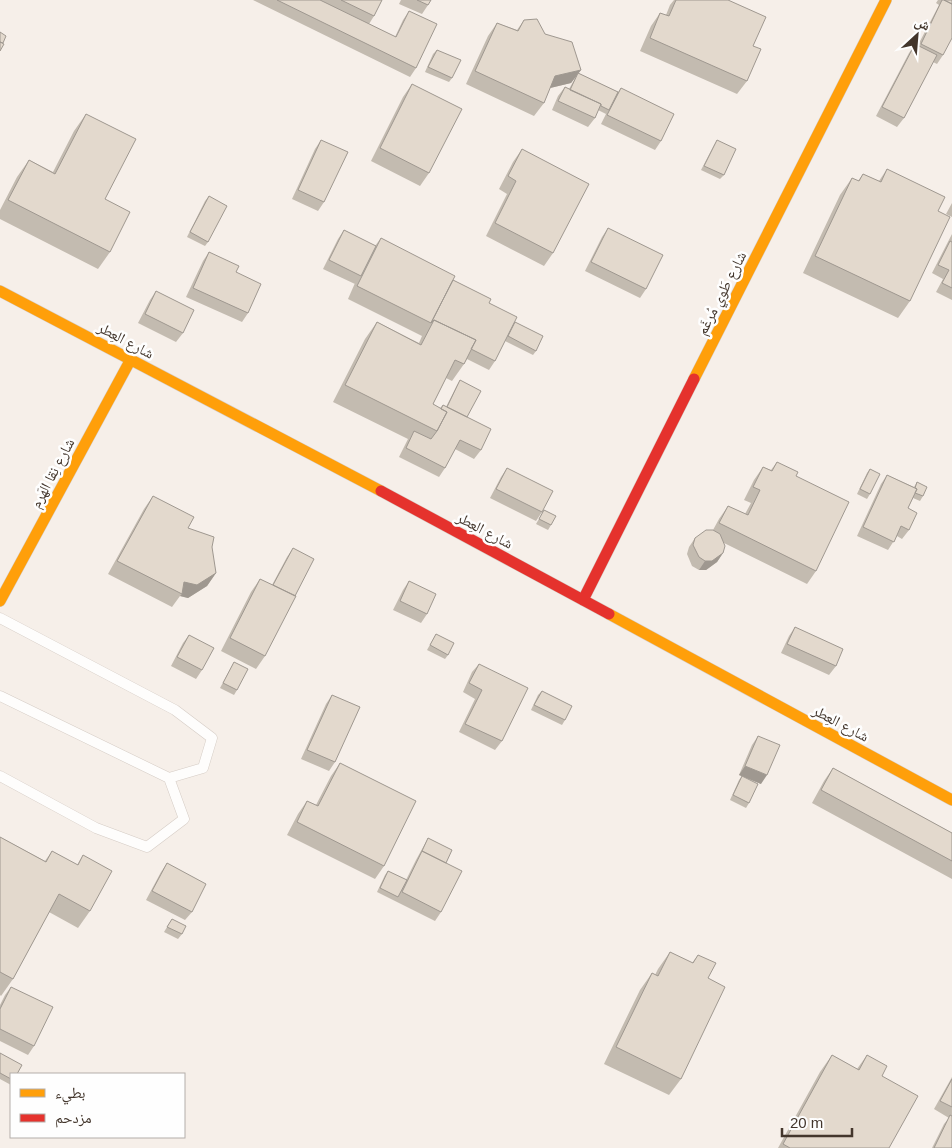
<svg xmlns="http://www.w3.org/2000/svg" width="952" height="1148" font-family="Helvetica,'Noto Naskh Arabic',sans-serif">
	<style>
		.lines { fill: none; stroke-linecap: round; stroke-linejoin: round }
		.lane-casing { stroke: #d5ccc5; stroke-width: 11 }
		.slow-casing { stroke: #d5ccc5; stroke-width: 12 }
		.jam-casing { stroke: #d5ccc5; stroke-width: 12 }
		.lane { stroke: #fefdfc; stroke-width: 10 }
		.slow { stroke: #ff9f0a; stroke-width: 11 }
		.jam { stroke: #e5322d; stroke-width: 11 }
		.wall { fill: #c3bbb0 }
		.shaded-wall { fill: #9f9890 }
		.building { fill: #e3d9cd; stroke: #9f9890 }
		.labels { text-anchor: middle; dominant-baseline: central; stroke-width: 5; stroke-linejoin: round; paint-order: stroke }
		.street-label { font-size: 15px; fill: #43362c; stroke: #fefefe }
	</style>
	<rect width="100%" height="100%" fill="#f6efe9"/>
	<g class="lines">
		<g class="lane-casing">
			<path id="lane" d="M0,618L175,710L212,738L203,768L169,778L0,696
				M0,776L96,828L147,847L184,819L169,778"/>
		</g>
		<g class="slow-casing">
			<path id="slow" d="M0,291L381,491
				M694,379L886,0
				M0,601L131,359
				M609,614L952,800"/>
		</g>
		<g class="jam-casing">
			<path id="jam" d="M381,491L609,614
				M583,600L694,379"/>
		</g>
		<use href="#lane" class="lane"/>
		<use href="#slow" class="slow"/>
		<use href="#jam" class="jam"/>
	</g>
	<path class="wall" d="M253,0H382L374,16L369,24L395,37L403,20L409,11L416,68L410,77Z
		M401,0H431L428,5L422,14L399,4Z
		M674,0H728L753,46L747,81L737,94L640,51L651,26L660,13L666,15L670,5Z
		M938,0H952L943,55L937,64L933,62L904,118L897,127L876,116L909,53L915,44L918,45L939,5L936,3Z
		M524,20L545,34L581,70L571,83L550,88L544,103L534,116L466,84L488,36L497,23L517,30Z
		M437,50L452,78L449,82L425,72L433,54Z
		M578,73L618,92L621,88L661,141L655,150L601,124L606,114L598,110L595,118L588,127L552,110L558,96L565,87L569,89Z
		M412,84L429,173L420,186L371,161L403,97Z
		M86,114L105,199L110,252L98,269L0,219V210L17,177L29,160L53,172L74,131Z
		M321,140L324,202L318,211L292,199L315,149Z
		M717,140L724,175L720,179L701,170L714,145Z
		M522,149L553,253L544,266L486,236L507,194L499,189L513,162Z
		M887,169L938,211L910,301L898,318L803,273L840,195L852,178L858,181L863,174L879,181Z
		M209,196L208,242L205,246L187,237L205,201Z
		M952,203V217L946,214Z
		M608,228L646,289L640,298L585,271L602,237Z
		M344,230L375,246L381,238L453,280L489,303L515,322L536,351L533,355L505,341L495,361L489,370L467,359L464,364L452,381L446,378L433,404L440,408L443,405L446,407L457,385L460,380L467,417L481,450L474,459L455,449L445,468L439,477L399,457L408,439L333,402L365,339L377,322L419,343L422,336L348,299L355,283V284L323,269L338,239Z
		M952,234V300L936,292L943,279L932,273Z
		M209,252L236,272L248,313L242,322L186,297L203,261Z
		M156,291L183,333L176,342L138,323L150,300Z
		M777,462L796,476L816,571L807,584L724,543L723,553L717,562L706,570H699L692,566L687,554L689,547L695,538L713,530L719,519L728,506L745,514L751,503L744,500L754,480L763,467L771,470Z
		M507,468L542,512L536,521L490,498L501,477Z
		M870,469V494L867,499L857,494L867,473Z
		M887,475L914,487L917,482L923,496L920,501L913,498L908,508L909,530L902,539L897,536L888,550L857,536L881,484Z
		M153,496L188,528L216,573L207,586L188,598L180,596L172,607L108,574L144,509Z
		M544,510L551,525L548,530L536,524Z
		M293,548L265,656L256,669L221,651L251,592L260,579L272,585L287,557Z
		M409,581L427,614L421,623L393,610L403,590Z
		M795,627L836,666L829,675L781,653L789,636Z
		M436,634L448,655L445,659L427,650Z
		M189,635L202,670L196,679L171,666L183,643Z
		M234,662L237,690L234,695L220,688Z
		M479,664L502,741L495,750L459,732L475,699L463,692L472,672Z
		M542,691L565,720L562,725L531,710L538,695Z
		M332,695L335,762L329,771L301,759L326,704Z
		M758,736L761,784L739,775L752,745Z
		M340,763L384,866L375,879L287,835L298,814L307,801L316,805L331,776Z
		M833,768L952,833V879L812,803L824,781Z
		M742,776L749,803L746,808L730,800L739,780Z
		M0,837L45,861L52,851L77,865L83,855L90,911L78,928L49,912L13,979L1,996L0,995Z
		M428,838L446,863L441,912L435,921L377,892L385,875L388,871L406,880L416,860Z
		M167,863L192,912L185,920L146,900L161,872Z
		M172,919L182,934L178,939L164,932Z
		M670,952L692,963L698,955L708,978L681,1079L669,1095L604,1064L640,990L652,973L655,975L658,969Z
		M11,987L34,1046L28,1055L0,1041V1005L5,995Z
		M0,1053L11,1074V1085L0,1079Z
		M832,1055L857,1069L867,1055L882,1076L889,1148H778L820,1072Z
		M952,1077V1148H932L944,1124L949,1118L934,1109Z"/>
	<path class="shaded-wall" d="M581,70L571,83L546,89L555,76Z
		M723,553L717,562L706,570H699L705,561Z
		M216,573L207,586L188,598L180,596L182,594L184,582Z
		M745,766L767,775L761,784L739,775Z"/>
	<path class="building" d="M277,0H320L396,37L409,11L437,24L416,68Z
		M341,0H382L374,16Z
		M417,0H431L428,5Z
		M676,0H728L766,17L753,46L761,49L747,81L650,38L660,13L669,16Z
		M942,0H944L952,4V38L943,55L921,44Z
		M944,0H952V4Z
		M537,19L545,34L572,42L581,70L555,76L544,103L475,71L497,23L518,31L524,20Z
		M0,32L6,36L3,43L0,42Z
		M0,42L4,44L0,51Z
		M915,44L937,55L904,118L882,107Z
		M437,50L461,60L452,78L428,67Z
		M578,73L618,92L609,110L601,106V104L570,90Z
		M412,84L462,109L429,173L380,148Z
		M565,87L601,104L595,118L558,101Z
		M621,88L674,114L661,141L607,115Z
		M86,114L136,139L105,199L130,212L110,252L8,200L29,160L55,174Z
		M321,140L348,152L324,202L298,190Z
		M717,140L736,149L724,175L704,166Z
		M522,149L589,184L553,253L495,223L516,181L508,176Z
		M887,169L945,197L938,211L950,217L910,301L815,256L852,178L859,181L863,174L881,182Z
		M209,196L227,206L208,242L190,232Z
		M608,228L663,255L646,289L591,262Z
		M344,230L376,246L361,276L329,260Z
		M381,238L455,276L431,323L357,286Z
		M950,241L952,242V288L942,283L949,270L938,265Z
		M209,252L239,266L236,272L261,284L248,313L193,288Z
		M453,280L491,299L489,303L517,317L495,361L471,349L476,340L434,320L431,323Z
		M156,291L194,310L183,333L145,314Z
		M434,320L476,340L464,364L455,360L433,404L447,412L437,431L345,385L377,322L421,345Z
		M515,322L543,336L536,351L508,336Z
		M460,380L481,391L467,417L447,407Z
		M443,405L491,429L481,450L460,440L445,468L406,448L414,431L431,439L437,431L447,412L441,409Z
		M777,462L798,472L796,476L849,502L816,571L719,523L728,506L748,515L760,490L753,487L763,467L772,471Z
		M507,468L553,491L542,512L496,489Z
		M870,469L880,474L870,494L860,489Z
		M887,475L917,489L908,508L917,513L909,530L901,526L894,542L863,527Z
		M917,482L927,487L923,496L915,493L917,489L915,488Z
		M153,496L194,517L188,528L214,537L212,547L216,573L197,585L184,582L182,594L117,561Z
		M544,510L556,516L551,525L539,519Z
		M706,530H713L720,534L725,546L723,553L712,561H705L699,557L693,545L695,538Z
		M293,548L314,559L295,596L273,585Z
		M260,579L296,596L265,656L230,638Z
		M409,581L436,594L427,614L400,601Z
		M795,627L843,649L836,666L787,644Z
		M436,634L454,643L448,655L430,645Z
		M189,635L214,648L202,670L177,657Z
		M234,662L248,669L237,690L223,683Z
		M479,664L528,688L502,741L465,724L482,690L469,683Z
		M542,691L572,706L565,720L534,705Z
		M332,695L360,707L335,762L307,750Z
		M758,736L780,745L767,775L745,766Z
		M340,763L416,801L384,866L297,822L307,801L318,806Z
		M833,768L952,833V861L821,790Z
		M742,776L758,784L749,803L733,795Z
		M0,837L46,862L52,851L78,865L83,855L112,871L90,911L59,894L13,979L0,972Z
		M428,838L452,850L446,863L422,851Z
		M422,851L462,871L441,912L402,892Z
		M167,863L206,884L192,912L152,891Z
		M388,871L407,880L398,897L380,888Z
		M172,919L186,926L182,934L167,927Z
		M670,952L693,963L698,955L716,963L708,978L725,987L681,1079L616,1047L652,973L658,976Z
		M11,987L53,1007L34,1046L0,1029V1009Z
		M0,1053L22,1065L17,1074H11V1079L0,1073Z
		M832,1055L859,1070L867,1055L887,1066L882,1076L918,1096L889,1148H790L783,1144Z
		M952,1079V1107L940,1101Z
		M950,1115L952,1116V1148H934Z"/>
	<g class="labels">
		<g class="street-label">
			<text transform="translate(721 293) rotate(-63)">شارع طَوي مُرغَم</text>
			<text transform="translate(126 340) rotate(28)">شارع العِطر</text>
			<text transform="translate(52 473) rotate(-62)">شارع نِقا الهَرم</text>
			<text transform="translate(485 530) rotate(28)">شارع العِطر</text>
			<text transform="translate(841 723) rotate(28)">شارع العِطر</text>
		</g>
	</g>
	<rect x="10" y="1073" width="175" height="65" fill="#fefefe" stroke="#b3aeaa"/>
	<rect x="20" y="1089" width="25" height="8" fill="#ff9f0a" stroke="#b3aeaa"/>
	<text x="55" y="1098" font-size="15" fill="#43362c">بطيء</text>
	<rect x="20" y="1114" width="25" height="8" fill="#e5322d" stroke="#b3aeaa"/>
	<text x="55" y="1123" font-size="15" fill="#43362c">مزدحم</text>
	<g transform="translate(917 35) rotate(26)" stroke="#fefefe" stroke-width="4" paint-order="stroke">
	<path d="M0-4L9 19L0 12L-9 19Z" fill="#43362c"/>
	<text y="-8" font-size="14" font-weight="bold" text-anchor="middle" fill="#43362c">ش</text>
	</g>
	<path d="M782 1128v8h70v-8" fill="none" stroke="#43362c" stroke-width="2.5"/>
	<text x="790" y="1128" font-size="15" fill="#43362c" stroke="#fefefe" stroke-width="4" paint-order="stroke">20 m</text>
</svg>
